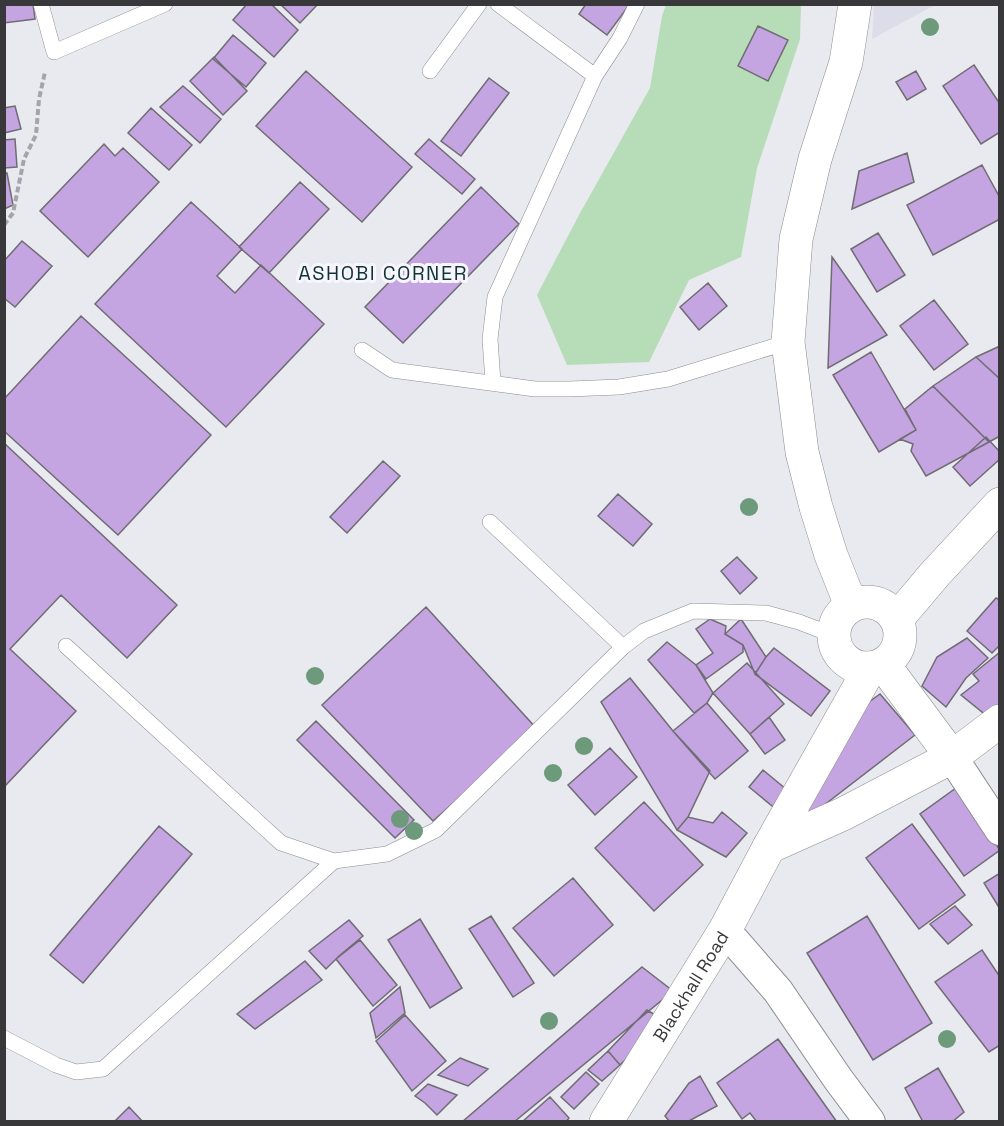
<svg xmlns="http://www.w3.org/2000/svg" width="1004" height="1126" font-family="'Space Grotesk',sans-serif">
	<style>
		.built { fill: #ddddea }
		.green { fill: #b7dcb8 }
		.building { fill: #c4a4e1; stroke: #6f6c72; stroke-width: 1.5 }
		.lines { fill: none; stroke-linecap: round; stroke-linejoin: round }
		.service-casing { stroke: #8c8c93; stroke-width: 16 }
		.minor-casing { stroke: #8c8c93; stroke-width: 32 }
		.tertiary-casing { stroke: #8c8c93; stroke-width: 34 }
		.secondary-casing { stroke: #8c8c93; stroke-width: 34 }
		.path { stroke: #a4a4a9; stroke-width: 4; stroke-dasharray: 6 3; stroke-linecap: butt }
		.service { stroke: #fff; stroke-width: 15 }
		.minor { stroke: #fff; stroke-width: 30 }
		.tertiary { stroke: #fff; stroke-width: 33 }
		.secondary { stroke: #fff; stroke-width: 33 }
		.tree { fill: #6c9a7a }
		.labels { text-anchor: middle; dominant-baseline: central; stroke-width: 6; stroke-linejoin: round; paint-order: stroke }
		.street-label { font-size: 18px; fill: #38383b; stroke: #f7f6fe }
		.neighbourhood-label { font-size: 20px; letter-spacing: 1.5px; fill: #123534; stroke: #f7f6fe }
	</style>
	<rect width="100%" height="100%" fill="#e9e9f0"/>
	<path class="built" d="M874,5V4L935,5L872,39Z"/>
	<path class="green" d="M666,5H801L800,39L757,168L741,257L689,280L649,362L567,365L537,295L579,215L650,88L662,16Z"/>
	<path class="building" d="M4,4H33L35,19L4,23Z
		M247,4H271L298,30L274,57L233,20Z
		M280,4H318L300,23Z
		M586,4H630L607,35L579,14Z
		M758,26L788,40L768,81L738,66Z
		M233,35L266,63L246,87L213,59Z
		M214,57L247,91L223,115L190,81Z
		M974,65L1000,104V132L981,144L943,86Z
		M306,71L412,167L362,222L256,126Z
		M916,71L926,89L907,100L896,82Z
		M489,78L509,93L461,156L441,141Z
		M183,86L221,119L200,143L160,107Z
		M15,106L21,129L4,133V108Z
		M151,108L192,145L169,170L128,133Z
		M15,139L17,167L4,168V140Z
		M429,139L475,179L462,194L415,154Z
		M104,144L115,156L123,148L159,182L88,257L40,211Z
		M907,153L914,182L852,209L859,171Z
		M982,165L1000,198V219L933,255L907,205Z
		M4,173H7L13,205L4,209Z
		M300,182L329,209L269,273L239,247Z
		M481,187L519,224L403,343L365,307Z
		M191,202L242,249L217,276L235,293L261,265L324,324L226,427L95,304Z
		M878,233L905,275L877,292L851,249Z
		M22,241L52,266L15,307L4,298V261Z
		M832,257L887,335L828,368Z
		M708,283L727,306L699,330L680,307Z
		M934,300L968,344L934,370L900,326Z
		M81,316L211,435L118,535L4,431V399Z
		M1000,346V379L976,357Z
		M871,352L916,430L879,452L833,375Z
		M976,357L1000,379V436L989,442L933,386Z
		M933,386L989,442L926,476L911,451L913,444L900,439L916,430L905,409Z
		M986,437L1000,452V459L970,486L953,467Z
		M4,443L177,605L127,658L61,595L10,649L76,711L4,787Z
		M383,461L400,476L347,533L330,517Z
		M618,494L652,524L633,546L598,516Z
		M737,557L757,578L740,594L721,571Z
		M996,598L1000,600V645L992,653L967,631Z
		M426,607L537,729L433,821L322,705Z
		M710,619L726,626L725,634L743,645V652L706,679L696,665L713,653L696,629Z
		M741,619L766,657L755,674L743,645L725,634Z
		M967,638L988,658L966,678L946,707L922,686L937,657Z
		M667,642L696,665L713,693L707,703L694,713L648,660Z
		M774,648L830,691L811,716L755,674L766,657Z
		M1000,652V706L987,716L961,695L979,681L973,674Z
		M747,663L784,704L750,734L713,693Z
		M630,678L673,731L710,771L688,817L677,830L601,702Z
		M880,694L915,735L806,819L798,810L869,702Z
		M707,703L748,751L715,779L673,731Z
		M769,717L785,740L765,754L750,734Z
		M316,721L414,820L395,838L297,740Z
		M610,748L637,777L595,815L568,785Z
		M763,770L792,794L777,810L749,787Z
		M956,788L1000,850L964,876L920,814Z
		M644,802L703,865L654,911L595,848Z
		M722,812L747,833L726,857L677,830L688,817L713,823Z
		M912,824L965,895L919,929L866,858Z
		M159,826L192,854L83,983L50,955Z
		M1000,873V909L984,883Z
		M573,878L613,925L554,976L513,928Z
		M955,906L972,925L948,944L930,924Z
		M491,916L534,983L513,997L469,929Z
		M867,916L932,1023L873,1060L807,953Z
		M420,919L462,988L430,1008L388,940Z
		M349,920L363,936L339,956L326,969L309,951Z
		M360,940L397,985L373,1006L336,959Z
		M982,950L1000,977V1045L989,1052L935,982Z
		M305,961L322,980L255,1029L237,1014Z
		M642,967L673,991L514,1122H462Z
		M400,987L405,1013L376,1038L370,1013Z
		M647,1010L665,1021L620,1065L608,1051Z
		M405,1015L446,1061L412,1091L376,1041Z
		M778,1039L837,1122H757L750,1113L742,1119L717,1083Z
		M608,1051L620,1065L602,1081L588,1070Z
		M460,1058L488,1069L468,1086L438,1075Z
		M938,1068L964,1112L952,1122H923L905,1088Z
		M586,1072L599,1084L574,1109L561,1097Z
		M700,1076L717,1106L687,1122H670L665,1116L689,1083Z
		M428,1084L457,1095L437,1115L425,1103L415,1096Z
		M550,1097L569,1118L566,1122H522Z
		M129,1107L143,1122H114Z"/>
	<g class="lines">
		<g class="service-casing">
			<path id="service" d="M41,4L54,52L165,4
				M498,4L595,76
				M430,71L479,4
				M362,350L392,370L535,389H569L619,387L668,379L788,342
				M493,382L490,339L495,297L595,76L620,38L637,4
				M490,522L623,647
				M66,646L281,843L334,861L387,854L436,830L623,647L644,631L693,611L766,613L799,622L833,635
				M4,1038L56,1065L76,1072L103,1069L334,861"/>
		</g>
		<g class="minor-casing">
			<path id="minor" d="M952,757L1000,830
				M725,930L778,991L838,1079L870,1122"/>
		</g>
		<g class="tertiary-casing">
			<path id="tertiary" d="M883,664L952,757
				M769,847L843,814L952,757L1000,721"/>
		</g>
		<g class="secondary-casing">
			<g id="secondary">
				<circle cx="867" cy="635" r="33"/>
				<path d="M851,605L831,555L816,507L802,452L788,342L796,239L815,159L846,62L855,4"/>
				<path d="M897,619L935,574L1000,504"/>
				<path id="s1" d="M606,1122L725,930L769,847L870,668"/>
			</g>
		</g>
		<path class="path" d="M4,225L13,213L24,159L36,135L39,99L45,72"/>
		<use href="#service" class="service"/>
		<use href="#minor" class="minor"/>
		<use href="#tertiary" class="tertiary"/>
		<use href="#secondary" class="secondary"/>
	</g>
	<g class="tree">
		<circle cx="930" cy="27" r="9"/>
		<circle cx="749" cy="507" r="9"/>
		<circle cx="315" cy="676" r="9"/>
		<circle cx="584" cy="746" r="9"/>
		<circle cx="553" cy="773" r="9"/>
		<circle cx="400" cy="819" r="9"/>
		<circle cx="414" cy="831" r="9"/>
		<circle cx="549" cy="1021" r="9"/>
		<circle cx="947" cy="1039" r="9"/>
	</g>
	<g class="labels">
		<g class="street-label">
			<text stroke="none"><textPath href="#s1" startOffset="160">Blackhall Road</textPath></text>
		</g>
		<g class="neighbourhood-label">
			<text x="383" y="273">ASHOBI CORNER</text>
		</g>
	</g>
	<rect width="1004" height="1126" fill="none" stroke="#38383b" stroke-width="12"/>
</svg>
